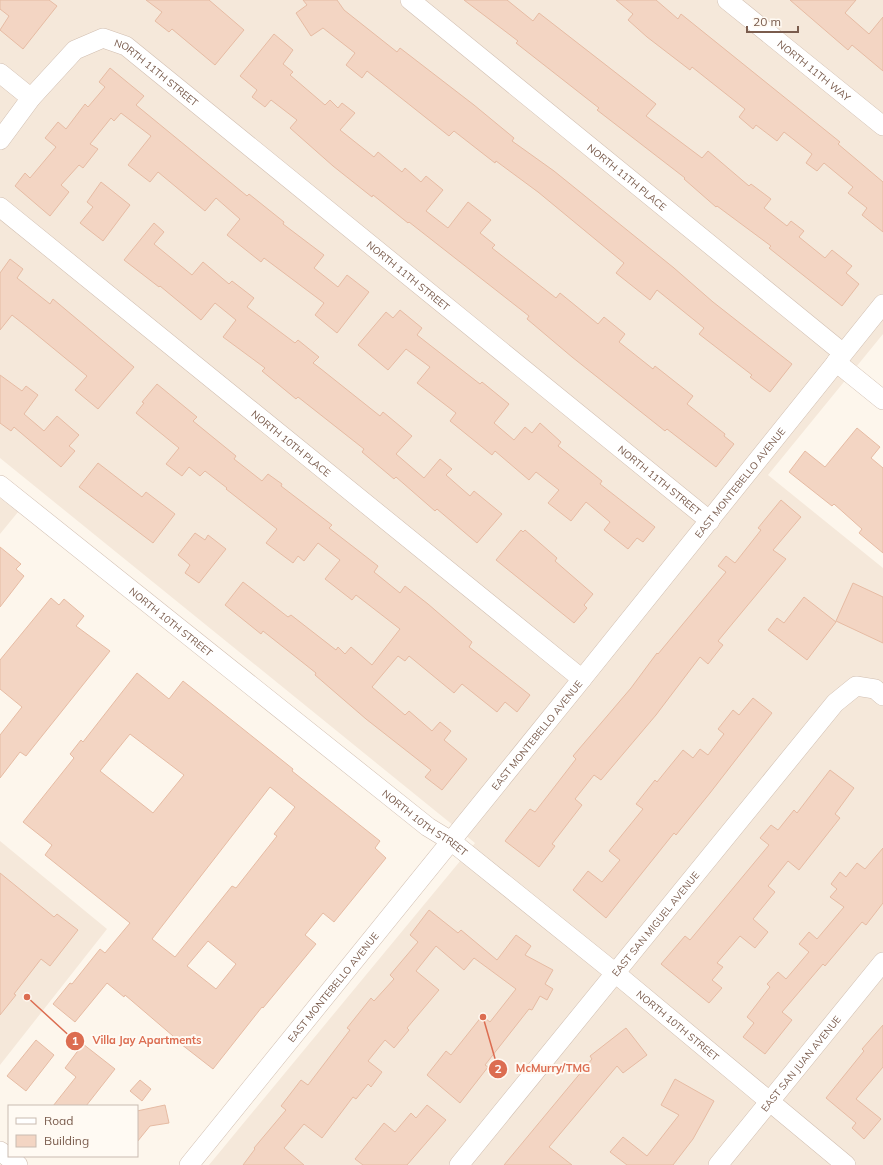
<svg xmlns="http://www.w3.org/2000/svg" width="883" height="1165" font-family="Mulish,sans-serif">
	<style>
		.residential { fill: #f5e8da }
		.building { fill: #f3d5c3; stroke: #e6bba3; fill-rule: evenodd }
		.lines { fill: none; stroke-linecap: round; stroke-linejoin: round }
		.minor-casing { stroke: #d1beb0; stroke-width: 20 }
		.minor { stroke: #fff; stroke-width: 19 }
		.labels { text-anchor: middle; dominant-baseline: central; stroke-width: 4; stroke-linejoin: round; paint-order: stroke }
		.street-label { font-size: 10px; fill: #7a5c4d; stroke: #fffaf3 }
		.leader { fill: none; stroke: #dc6d51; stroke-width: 1.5 }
		.callout-dot { fill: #dc6d51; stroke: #fffaf3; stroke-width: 1.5 }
		.mark-label { font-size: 12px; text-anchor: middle; font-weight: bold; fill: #fff }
		.callout-label { font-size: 11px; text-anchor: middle; font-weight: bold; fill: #dc6d51; stroke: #fffaf3; stroke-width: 4; stroke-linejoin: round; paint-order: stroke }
	</style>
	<rect width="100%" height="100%" fill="#fdf6ec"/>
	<path class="residential" d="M0,0H883V334L768,475L883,568V1165H209L475,843L0,458Z
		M0,498L18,512L0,534Z
		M0,841L107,929L0,1065Z"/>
	<path class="building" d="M0,0H49L57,6L23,49L0,30L9,16L0,9Z
		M146,0H209L244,30L215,65L172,29L169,32L155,21L162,12Z
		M303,0H337L344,10L397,52L400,48L474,105L514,138L512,141L554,171L674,268L713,302L792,364L770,392L750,377L752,375L699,334L704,328L657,290L650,300L616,273L624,263L538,192L496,161L495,163L454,131L449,136L367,71L362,78L346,65L355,53L323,28L311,36L296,13L307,5Z
		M464,0H507L533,21L539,13L656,104L646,116L702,158L708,151L749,186L751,184L771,199L764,208L787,226L791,221L804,231L799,237L825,258L832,250L852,266L846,273L859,284L842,306L769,248L771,246L717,206L716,207L684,179L685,178L597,110L599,108L516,43L518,41Z
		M616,0H656L678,19L681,14L840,142L838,144L883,182V232L862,215L867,208L848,193L853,187L824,163L817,171L806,163L812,154L784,132L777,141L756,125L753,129L739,117L745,109L692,67L690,70L647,37L628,20L633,14Z
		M790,0H856L845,13L869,34L883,17V71L852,45L848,50Z
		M274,34L293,50L283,64L293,72L290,75L325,105L330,100L338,108L342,103L355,113L340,130L374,157L378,152L402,172L405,168L421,182L426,176L443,190L426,211L448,228L468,202L491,220L480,233L495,245L492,248L556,298L560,293L598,324L604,317L625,334L619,342L653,369L655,366L693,396L687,404L725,434L724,436L734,444L716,467L667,429L665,431L572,357L527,319L529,316L409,222L408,223L373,195L372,197L333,166L290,128L297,120L271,100L265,107L252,97L257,90L240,76Z
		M110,68L144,96L136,105L247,196L249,194L284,222L283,224L324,255L314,268L338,287L347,275L369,292L337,333L315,315L324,303L264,258L261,262L227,235L240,219L216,198L205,211L158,172L150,182L128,165L151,136L121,113L114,121L111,118L90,144L98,149L83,168L79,165L61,185L69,192L50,216L15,186L25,173L30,178L56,147L45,138L58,122L66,129L85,104L88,107L105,87L99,82Z
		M101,182L130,205L103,241L80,223L93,207L87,202Z
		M154,223L164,232L154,244L192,275L203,262L229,284L232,281L254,298L247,307L295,343L298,340L319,357L313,363L321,369L380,416L383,412L412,436L396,454L424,478L440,459L452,469L446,475L470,496L474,491L502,514L477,543L437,509L435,511L396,477L394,479L362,452L364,449L298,397L296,399L262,371L265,368L223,337L236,320L215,303L201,320L160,286L159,287L124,260Z
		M10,259L23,269L17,278L50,304L53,299L134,367L98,409L75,390L87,376L31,330L12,315L0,330V273Z
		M400,310L422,328L417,335L480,384L482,382L509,404L494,423L514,440L525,427L532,433L540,423L561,442L558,446L602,481L600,484L655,527L643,542L637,538L628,549L604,530L610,522L586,502L571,521L548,503L559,490L536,472L529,480L495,451L492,455L450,421L456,413L417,383L430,367L406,349L388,370L358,345L386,312L393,318Z
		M0,375L22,391L26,386L38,395L24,414L44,431L57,416L79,435L69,446L75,451L61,467L14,427L11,431L0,423Z
		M157,384L197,417L193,421L236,456L234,459L262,481L268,474L282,484L281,486L332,525L329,528L378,566L374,572L400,593L405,586L428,604L472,642L469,647L530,695L517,712L505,702L497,712L462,684L454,693L409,656L405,661L398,656L372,687L405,715L409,711L432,731L440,722L451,731L444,740L467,759L442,790L425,777L431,770L366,719L315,675L316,673L263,631L261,634L225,605L243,582L288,617L291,615L336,650L338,647L345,654L351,647L372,665L400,629L356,595L352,600L325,579L340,560L318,543L304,561L298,556L293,563L266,543L277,529L226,489L227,488L205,471L200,476L189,467L182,476L166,464L179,448L136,413L144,403L142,402Z
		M857,428L880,447L871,458L883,468V553L859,533L862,529L834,504L832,506L789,472L805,451L825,467Z
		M98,463L142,497L146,492L175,514L153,543L79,487Z
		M781,500L801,517L773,550L786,559L718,641L723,645L708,664L700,657L656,715L601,780L594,775L575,799L582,805L552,844L555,846L539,867L505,841L530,809L535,812L576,759L573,756L631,688L657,653L658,654L726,572L718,566L726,556L735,563L761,530L758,528Z
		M521,530L523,532L525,530L557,558L555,561L593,594L584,605L587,608L574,623L496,560Z
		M195,533L205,540L208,535L226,549L199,583L185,573L190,565L178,555Z
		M0,547L21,564L16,569L24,576L0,607Z
		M853,583L883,597V643L836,621Z
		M804,597L836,622L807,660L768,630L777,618L784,623Z
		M51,598L59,605L64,599L84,616L76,626L110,651L26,756L20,752L0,778V735L22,707L0,689V660Z
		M137,673L169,699L183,681L293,769L292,771L380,841L375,848L386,858L334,922L323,913L305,935L316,944L263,1008L262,1007L213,1069L172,1037L173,1036L125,995L124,997L107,983L75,1022L53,1004L70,983L72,984L100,949L105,953L130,923L45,855L52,845L23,822L74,758L70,754L81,740L83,742ZM130,734L184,775L153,813L100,771ZM270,787L295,807L274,834L277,836L236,888L232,886L175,957L152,939ZM208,941L236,964L216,989L187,966Z
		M753,698L772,713L710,793L676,835L674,833L606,918L573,890L588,871L602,882L620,860L609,851L643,809L636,804L655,780L657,782L683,750L693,758L700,749L708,755L724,734L718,729L733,710L739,715Z
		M830,770L854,788L835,814L840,818L799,870L788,861L768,886L775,892L753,919L768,932L755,948L740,936L717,963L723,967L712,980L722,988L709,1003L661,964L685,936L690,940L769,845L760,838L771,825L778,830L794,810L797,813Z
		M883,848V903L866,925L862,922L825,966L823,964L782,1012L792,1020L765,1054L743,1037L754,1023L747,1017L770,987L767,984L778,972L786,979L809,952L799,944L809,932L817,939L844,907L830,897L837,889L831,884L840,872L846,877L857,863L865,869Z
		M0,873L54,917L57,914L78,930L50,966L41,959L14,994L16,995L0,1015Z
		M429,910L458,933L461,930L497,960L516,935L531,946L525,955L553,970L545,984L553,989L547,1000L540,996L532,1010L529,1009L485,1065L488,1067L460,1103L427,1075L446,1051L451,1055L482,1016L490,1022L516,989L474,958L464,970L436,946L416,971L439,990L407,1028L409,1030L394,1048L385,1040L368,1061L382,1072L371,1087L368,1084L356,1099L353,1097L322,1138L304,1124L284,1148L304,1165H243L255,1149L254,1148L286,1110L281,1106L301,1080L308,1085L350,1030L347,1028L371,998L374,1001L394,979L390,975L418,942L410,935Z
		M883,1025V1067L856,1099L881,1119L864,1139L852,1128L856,1123L826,1098L864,1051L862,1049Z
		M626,1028L647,1055L623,1073L617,1066L549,1147L572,1165H504L592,1059L590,1056Z
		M36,1040L54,1055L26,1091L7,1076Z
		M83,1044L115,1069L86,1106H53L76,1077L65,1068Z
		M675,1079L714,1101L693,1139L673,1165H627L610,1152L623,1137L647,1156L679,1115L661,1105Z
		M140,1080L151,1089L142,1101L130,1091Z
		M165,1105L169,1123L150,1126L137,1142V1111Z
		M427,1105L446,1120L407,1165H363L355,1159L384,1123L395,1132L411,1113L416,1118Z"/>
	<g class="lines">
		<g class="minor-casing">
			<g id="minor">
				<path id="s1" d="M410,0L843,353"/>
				<path id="s2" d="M727,0L883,126"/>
				<path d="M0,73L31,98"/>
				<path id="s3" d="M0,140L31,98L75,50L103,38L126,46L710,521"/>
				<path id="s4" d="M0,207L582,679"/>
				<path d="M836,362L883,400"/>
				<path id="s5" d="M0,485L428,827L451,841L614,972L846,1165"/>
				<path d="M0,1151L18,1165"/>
				<path id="s6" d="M189,1165L582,679L883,304"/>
				<path id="s7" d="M459,1165L835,703L856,686L875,689L883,696"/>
				<path id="s8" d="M718,1165L883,962"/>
			</g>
		</g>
		<use href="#minor" class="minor"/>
	</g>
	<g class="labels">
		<g class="street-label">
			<text stroke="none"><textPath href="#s2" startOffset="112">NORTH 11TH WAY</textPath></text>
			<text stroke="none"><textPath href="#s3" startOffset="212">NORTH 11TH STREET</textPath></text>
			<text stroke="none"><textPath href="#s1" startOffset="280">NORTH 11TH PLACE</textPath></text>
			<text stroke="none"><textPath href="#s3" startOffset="536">NORTH 11TH STREET</textPath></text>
			<text stroke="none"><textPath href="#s4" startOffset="375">NORTH 10TH PLACE</textPath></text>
			<text stroke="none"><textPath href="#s3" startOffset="860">NORTH 11TH STREET</textPath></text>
			<text stroke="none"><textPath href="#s6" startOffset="877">EAST MONTEBELLO AVENUE</textPath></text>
			<text stroke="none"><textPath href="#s5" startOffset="219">NORTH 10TH STREET</textPath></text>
			<text stroke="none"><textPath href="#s6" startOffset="553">EAST MONTEBELLO AVENUE</textPath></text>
			<text stroke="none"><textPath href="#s5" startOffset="543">NORTH 10TH STREET</textPath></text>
			<text stroke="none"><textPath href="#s7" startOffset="311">EAST SAN MIGUEL AVENUE</textPath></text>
			<text stroke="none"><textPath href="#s6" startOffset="229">EAST MONTEBELLO AVENUE</textPath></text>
			<text stroke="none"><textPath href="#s5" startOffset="867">NORTH 10TH STREET</textPath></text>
			<text stroke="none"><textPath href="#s8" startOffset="131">EAST SAN JUAN AVENUE</textPath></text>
		</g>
	</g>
	<path class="leader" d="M27 997L75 1041M483 1017L498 1069"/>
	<g class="callout-dot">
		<circle cx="27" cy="997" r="4"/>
		<circle cx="483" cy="1017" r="4"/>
		<circle cx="75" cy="1041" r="10"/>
		<circle cx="498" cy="1069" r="10"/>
	</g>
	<g class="mark-label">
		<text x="75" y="1045">1</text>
		<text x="498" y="1073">2</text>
	</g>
	<g class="callout-label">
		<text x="147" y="1044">Villa Jay Apartments</text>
		<text x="553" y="1072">McMurry/TMG</text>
	</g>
	<rect x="8" y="1105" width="130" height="52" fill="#fffaf3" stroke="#cabbb1"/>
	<rect x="16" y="1118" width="20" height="6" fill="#ffffff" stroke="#cabbb1"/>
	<text x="44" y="1125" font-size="12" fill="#7a5c4d">Road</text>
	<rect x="16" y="1135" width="20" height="12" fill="#f3d5c3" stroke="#cabbb1"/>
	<text x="44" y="1145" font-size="12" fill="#7a5c4d">Building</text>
	<path d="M747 26v6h51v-6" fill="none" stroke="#7a5c4d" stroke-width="2"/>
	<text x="753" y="26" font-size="12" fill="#7a5c4d" stroke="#fffaf3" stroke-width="3" paint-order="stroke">20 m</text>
</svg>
